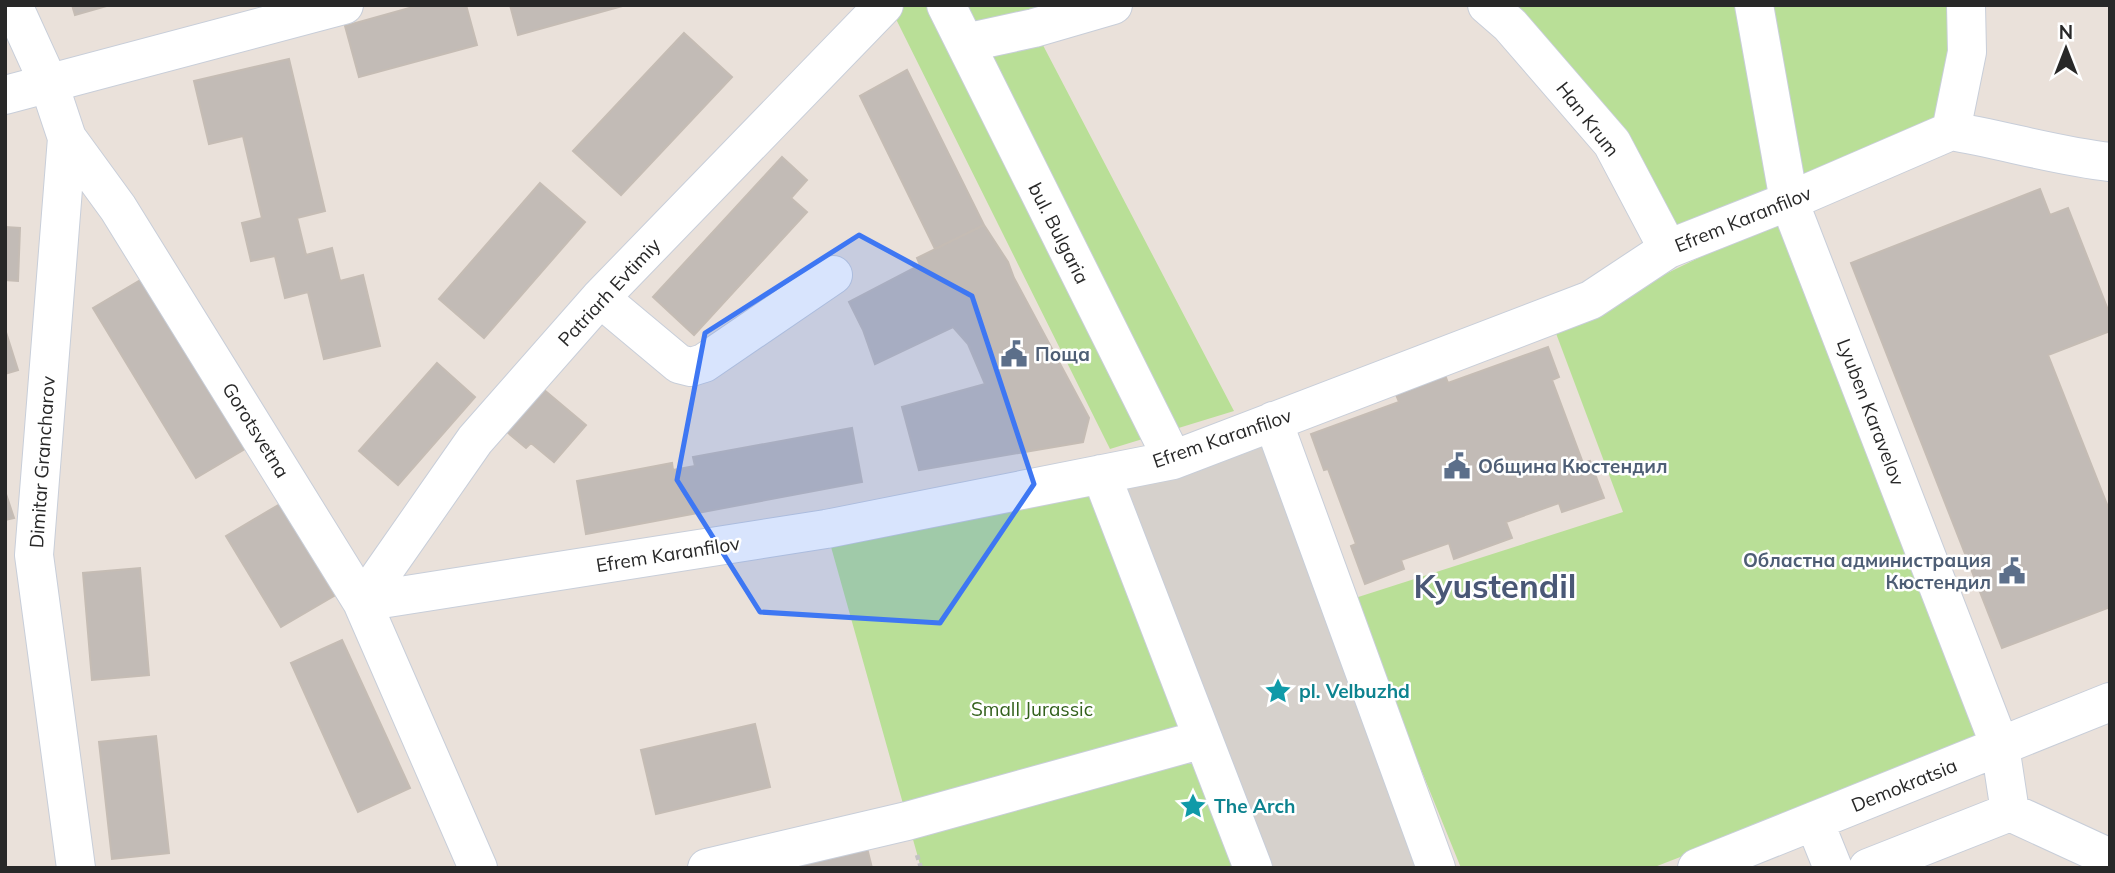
<svg xmlns="http://www.w3.org/2000/svg" width="2115" height="873" font-family="Mulish,sans-serif">
	<style>
		.green { fill: #b9df97 }
		.plaza { fill: #d6d1cc }
		.building { fill: #c2bbb6; stroke: #c5bcb4; stroke-width: 2 }
		.lines { fill: none; stroke-linecap: round; stroke-linejoin: round }
		.minor-casing { stroke: #c8ced9; stroke-width: 40 }
		.path { stroke: #c3c3c3; stroke-width: 4.5; stroke-dasharray: 5 3.5; stroke-linecap: butt }
		.minor { stroke: #fff; stroke-width: 38 }
		.marked { fill: #3e77f3; fill-opacity: 0.2; stroke: #3e77f3; stroke-width: 5; stroke-linejoin: round }
		.labels { text-anchor: middle; dominant-baseline: central; stroke-width: 5; stroke-linejoin: round; paint-order: stroke }
		.street-label { font-size: 19px; fill: #282828; stroke: #fff }
		.service-label { font-size: 19px; font-weight: bold; fill: #4e5e75; stroke: #fff; text-anchor: start }
		.culture-label { font-size: 19px; font-weight: bold; fill: #0d838f; stroke: #fff; text-anchor: start }
		.park-label { font-size: 19px; fill: #33611c; stroke: #fff }
		.town-label { font-size: 33px; font-weight: bold; fill: #4a5876; stroke: #fff }
	</style>
	<rect width="100%" height="100%" fill="#eae1da"/>
	<path class="green" d="M889,5H1113L1034,28L1234,411L1110,449Z
		M1475,5H1966L1951,131L1668,249L1612,143Z
		M1783,217L1986,738L1652,868H1461L1352,599L1623,512L1554,328Z
		M1101,474L1253,868H921L826,529Z"/>
	<path class="plaza" d="M1273,421L1436,868H1253L1101,474Z"/>
	<path class="building" d="M72,5H110L75,15Z
		M420,5H466L477,45L359,77L345,26Z
		M510,5H626L518,35Z
		M684,33L732,77L621,195L573,151Z
		M289,59L325,211L297,218L306,255L332,248L340,281L363,275L380,346L324,359L308,292L285,298L275,256L251,261L242,223L262,218L243,136L209,144L194,81Z
		M907,70L984,225L935,249L860,96Z
		M782,157L807,180L791,198L807,212L694,335L653,297Z
		M540,183L585,222L484,338L439,299Z
		M2040,189L2050,215L2068,208L2110,315V331L2048,355L2110,512V607L2002,648L1851,263Z
		M984,225L1008,262L1014,278L1089,418L1083,442L919,470L902,407L985,384L968,344L953,327L875,364L863,330L849,302L920,265L917,258Z
		M5,227L20,228L18,281L5,280Z
		M142,279L245,449L196,478L93,308Z
		M5,329L18,370L5,374Z
		M1548,347L1559,377L1552,380L1583,463L1590,461L1604,498L1562,512L1559,503L1506,522L1512,538L1454,559L1449,543L1401,560L1404,569L1365,584L1351,546L1356,544L1328,469L1324,470L1311,434L1399,402L1395,392L1445,375L1448,383Z
		M437,363L475,397L398,485L359,451Z
		M543,389L586,425L554,462L531,443L526,448L507,432Z
		M852,428L862,482L586,534L577,481L672,463L673,470L695,466L693,457Z
		M5,491L14,518L5,520Z
		M280,504L334,596L281,627L226,536Z
		M140,568L149,675L92,680L83,573Z
		M342,640L410,788L358,812L291,663Z
		M755,724L770,787L656,814L641,750Z
		M156,736L169,853L112,859L99,742Z
		M867,848L872,868H791Z"/>
	<g class="lines">
		<g class="minor-casing">
			<path id="minor" d="M13,5L49,84L67,138L118,208L362,602L478,868
				M946,5L1173,460
				M1487,5L1510,25L1612,143L1668,249
				M1754,5L1789,201L2000,746L2010,812
				M965,43L1034,28L1113,5
				M5,95L344,5
				M1951,131C2004,140 2056,156 2110,162
				M1951,131L1967,52L1966,5
				M67,138L34,555L76,868
				M600,298L679,364L691,367L704,363L833,275
				M1273,421L1436,868
				M1101,474L1253,868
				M362,602L826,529L1173,460L1591,300L1668,249L1789,201L1951,131
				M362,602L475,440L600,298L884,5
				M1814,821L1833,868
				M707,868L907,821L1203,739
				M1697,868L2110,702
				M1868,868L2010,812L2110,858"/>
		</g>
		<path class="path" d="M917,855L921,868"/>
		<use href="#minor" class="minor"/>
	</g>
	<path class="marked" d="M859,235L972,296L1034,484L940,623L760,612L677,480L705,333Z"/>
	<defs>
		<g id="civic-bare" transform="scale(2.1)"><path d="M-.6-6.5H3V-4.5H.6V-3L4-1V1h2V6H-6V1h2V-1L-.6-3ZM-1.2 2.5V6h2.4V2.5Z" fill="#5c6f8a" stroke="#fff" stroke-width="2.5" paint-order="stroke"/></g>
		<g id="sight-bare" transform="scale(2.1)"><path d="M0-6L1.8-2.2L6-1.7L2.9 1.2L3.7 5.4L0 3.3L-3.7 5.4L-2.9 1.2L-6-1.7L-1.8-2.2Z" fill="#0f9aa8" stroke="#fff" stroke-width="2.5" paint-order="stroke"/></g>
	</defs>
	<g fill-rule="evenodd">
		<use href="#civic-bare" x="1014" y="354"/>
		<use href="#civic-bare" x="1457" y="466"/>
		<use href="#civic-bare" x="2012" y="571"/>
		<use href="#sight-bare" x="1278" y="691"/>
		<use href="#sight-bare" x="1193" y="806"/>
	</g>
	<g class="labels">
		<g class="street-label">
			<text transform="translate(1588 119) rotate(52)">Han Krum</text>
			<text transform="translate(1743 219) rotate(-22)">Efrem Karanfilov</text>
			<text transform="translate(1059 233) rotate(63)">bul. Bulgaria</text>
			<text transform="translate(609 292) rotate(-47)">Patriarh Evtimiy</text>
			<text transform="translate(1871 412) rotate(69)">Lyuben Karavelov</text>
			<text transform="translate(256 430) rotate(58)">Gorotsvetna</text>
			<text transform="translate(1222 438) rotate(-19)">Efrem Karanfilov</text>
			<text transform="translate(42 462) rotate(-86)">Dimitar Grancharov</text>
			<text transform="translate(668 554) rotate(-9)">Efrem Karanfilov</text>
			<text transform="translate(1904 785) rotate(-22)">Demokratsia</text>
		</g>
		<g class="service-label">
			<text x="1035" y="354">Поща</text>
			<text x="1478" y="466">Община Кюстендил</text>
			<text x="1991" y="560" text-anchor="end">Областна администрация<tspan x="1991" dy="22">Кюстендил</tspan></text>
		</g>
		<g class="culture-label">
			<text x="1299" y="691">pl. Velbuzhd</text>
			<text x="1214" y="806">The Arch</text>
		</g>
		<g class="park-label">
			<text x="1032" y="709">Small Jurassic</text>
		</g>
		<g class="town-label">
			<text x="1495" y="585">Kyustendil</text>
		</g>
	</g>
	<rect width="2115" height="873" fill="none" stroke="#282828" stroke-width="14"/>
	<g transform="translate(2066 49)" stroke="#ffffff" stroke-width="5" paint-order="stroke">
	<path d="M0-5L12 26L0 18L-12 26Z" fill="#282828"/>
	<text y="-10" font-size="19" font-weight="bold" text-anchor="middle" fill="#282828">N</text>
	</g>
</svg>
